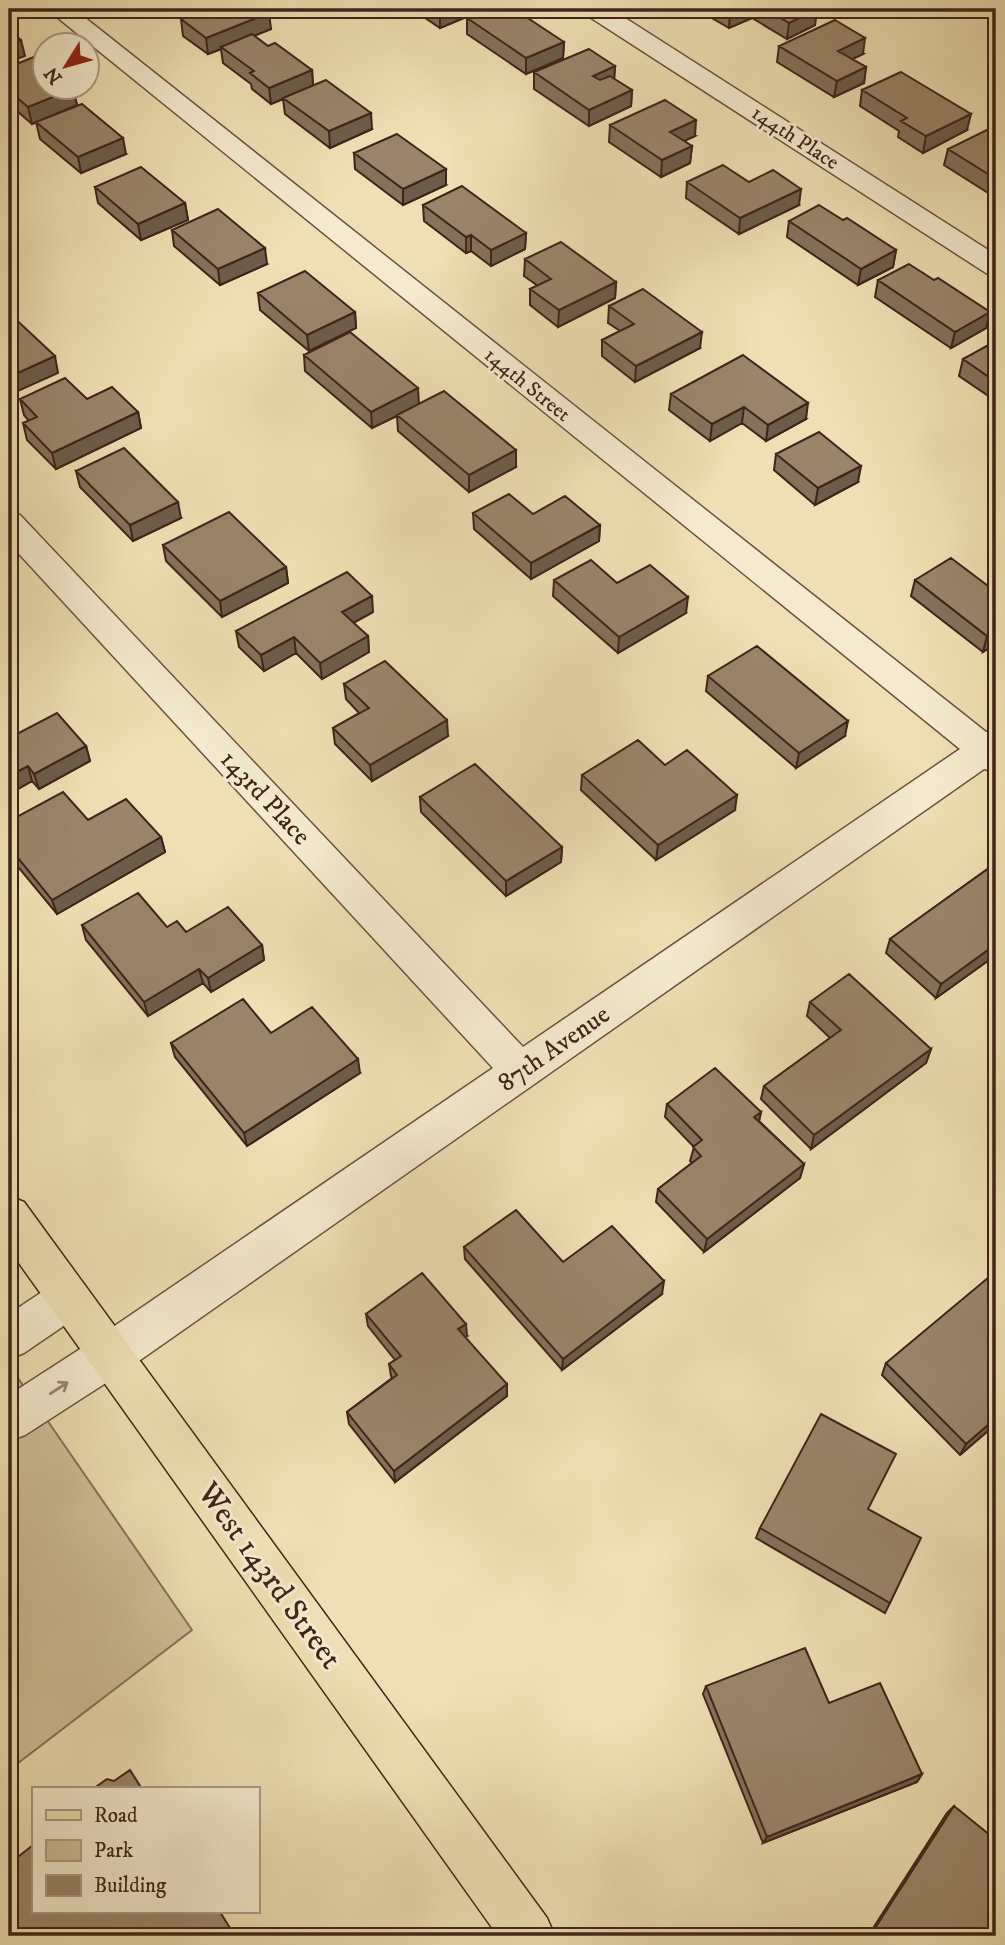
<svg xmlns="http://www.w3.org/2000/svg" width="1005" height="1945" font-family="'IM FELL DW Pica',serif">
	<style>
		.green { fill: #d0c09a; stroke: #88725a; stroke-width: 2 }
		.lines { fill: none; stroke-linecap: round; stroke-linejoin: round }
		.minor-casing { stroke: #6c5240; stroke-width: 3 }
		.major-casing { stroke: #402319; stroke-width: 3 }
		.minor { fill: #f4ebce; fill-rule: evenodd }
		.major { fill: #eee0b4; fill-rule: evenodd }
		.wall { fill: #84725b; stroke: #402319; stroke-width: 2 }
		.shaded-wall { fill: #6c5d4a; stroke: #402319; stroke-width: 2 }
		.building { fill: #9a856a; stroke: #402319; stroke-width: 2 }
		.oneway { stroke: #9a8774 }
		.labels { text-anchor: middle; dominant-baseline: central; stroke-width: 6; stroke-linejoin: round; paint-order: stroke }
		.far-street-label { font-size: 21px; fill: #402319; stroke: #f4ebce }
		.street-label { font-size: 26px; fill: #402319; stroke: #f4ebce }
		.near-street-label { font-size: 32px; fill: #402319; stroke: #f4ebce }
	</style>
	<rect width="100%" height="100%" fill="#eee0b4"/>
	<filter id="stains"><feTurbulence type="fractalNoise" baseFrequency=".00286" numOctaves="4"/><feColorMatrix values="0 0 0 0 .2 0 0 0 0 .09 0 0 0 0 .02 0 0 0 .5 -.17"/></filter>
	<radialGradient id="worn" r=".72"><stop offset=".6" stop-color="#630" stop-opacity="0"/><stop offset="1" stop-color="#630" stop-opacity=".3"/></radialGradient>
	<path class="green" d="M9,1365L192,1630L9,1770Z"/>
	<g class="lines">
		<g class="minor-casing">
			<path id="minor" d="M47,9H74L986,732L996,729V772L984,769L126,1370L25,1435L9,1441V1395L94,1340L493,1068L9,543V512L20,515L523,1047L960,749Z
				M582,9H611L996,255V276L986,273L585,14Z
				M69,1278L84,1284L91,1298L84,1312L24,1353L9,1359V1314L54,1284Z"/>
		</g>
		<g class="major-casing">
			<path id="major" d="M9,1196L24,1202L547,1918L555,1936H498L9,1249Z"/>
		</g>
		<use href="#minor" class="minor"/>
		<use href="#major" class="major"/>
	</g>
	<path class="wall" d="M198,9H264L271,29L254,36L268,46L312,70L313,85L372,129L330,148L285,114L283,99L271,104L252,89L251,84L223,63L221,49L208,54L183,36L181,19L200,12Z
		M412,9H485L440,28Z
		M704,9H816L815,25L787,39L752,18L729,28L703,13Z
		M467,18L564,42L563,58L526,74L467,34Z
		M779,46L863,54L852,59L866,67L864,83L834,97L777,62Z
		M615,66L614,79L632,90L631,106L589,126L534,89V72Z
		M9,67L73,89L77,105L32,124L9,104Z
		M862,90L967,130L923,153L898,137L899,131L860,106Z
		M36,122L126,154L81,173L40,139Z
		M610,125L695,136L684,141L692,146L690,163L661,177L609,142Z
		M996,133V198L944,165L948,149Z
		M354,153L446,185L403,205L355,169Z
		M687,182H749L799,205L739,234L686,198Z
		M95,187L185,203L188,220L141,240L98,203Z
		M423,205L526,233L525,249L491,266L471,251L466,253L424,221Z
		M843,220L896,250L893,267L858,285L787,237L789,221Z
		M172,230L267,264L220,285L174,246Z
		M525,259L616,282L615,298L558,327L530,305V289L538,286L524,276Z
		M878,280H934L990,312L986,328L951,348L875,297Z
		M258,293L355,312L356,328L309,351L260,310Z
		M609,306L700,348L635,382L602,356V340L620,331L608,323Z
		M996,345V401L959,376L963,359Z
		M304,355L419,404L516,467L469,492L398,431L397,416L372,428L305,371Z
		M671,394L806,419L766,441L742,423L710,441L669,410Z
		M20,399H87L138,412L141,428L56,469L27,440L23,423L29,421L24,415Z
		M776,454L858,482L815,505L774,470Z
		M76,471L181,518L133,541L80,487Z
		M473,513L600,525L599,541L531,579L474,529Z
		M163,545L286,567L288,583L222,617L166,561Z
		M554,580L617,583L686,613L618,653L553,596Z
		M915,580L996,643L983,652L911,596Z
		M373,612L353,623L368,636L369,652L322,679L296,653L264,671L239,647L236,631Z
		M708,676L845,736L796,768L706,691Z
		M344,684L448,736L372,781L335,744L333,728L359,713L346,699Z
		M9,725L17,734L86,746L90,761L39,789L32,781L9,794Z
		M665,765L735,810L656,860L581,790L582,775Z
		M420,797L562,847L561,862L506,896L421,812Z
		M88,820L161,837L165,852L57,914L9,856V821Z
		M996,863V955L936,998L886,953L890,939Z
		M82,925L167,927L186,932L262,945L264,960L211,992L203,983L148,1016L86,940Z
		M810,1002L931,1049L926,1063L811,1149L761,1099L764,1086L830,1038L807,1016Z
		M271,1033L360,1073L247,1146L175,1057L171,1043Z
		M667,1104L761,1112L759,1121L804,1164L800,1178L704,1252L656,1202L658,1189L692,1163L690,1161L694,1147L665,1117Z
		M464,1247L563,1262L662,1294L562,1370L465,1259Z
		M366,1314L467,1336L465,1337L507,1396L395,1482L349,1424L347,1412L392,1378L391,1376L389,1364L395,1360L368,1326Z
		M886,1363L996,1424L960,1455L882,1375Z
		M868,1509L890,1603L885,1613L756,1538L760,1528Z
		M706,1686L829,1703L922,1774L917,1782L763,1843L703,1694Z
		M954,1806L990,1913L996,1936H868L947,1813Z"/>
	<path class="shaded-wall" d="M447,9H485L440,28V12Z
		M737,9H753L752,18L729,28L730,12Z
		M817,9L815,25L787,39L789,23Z
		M269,13L271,29L223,48L221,47V49L208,54L206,38Z
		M865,38L863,54L836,67L838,51Z
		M21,40L25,56L9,62V45Z
		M564,42L563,58L526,74V58Z
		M615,66L614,82L593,92V76Z
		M866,67L864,83L834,97L837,81Z
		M312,70L313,86L271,104L269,88Z
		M73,89L77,105L32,124L28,107Z
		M632,90L631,106L589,126V110Z
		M371,113L372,129L330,148L329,131Z
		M971,114L967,130L923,153L926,136Z
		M696,120L695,136L669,148L670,132Z
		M123,138L126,154L81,173L78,157Z
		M692,146L690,163L661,177L662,160Z
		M446,169V185L403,205V189Z
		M801,189L799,205L739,234L740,218Z
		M185,203L188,220L141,240L138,224Z
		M526,233L525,249L491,266V250Z
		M471,235V251L466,253V237Z
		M265,248L267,264L220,285L218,269Z
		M896,250L893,267L858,285L861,269Z
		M616,282L615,298L558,327L559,310Z
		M355,312L356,328L309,351L307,335Z
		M990,312L986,328L951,348L955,332Z
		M702,332L700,348L635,382L636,366Z
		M55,356L58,373L9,395V377Z
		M418,388L419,405L372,428L371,412Z
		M808,403L806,419L766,441L768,425Z
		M744,407L742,423L710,441L712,424Z
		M138,412L141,428L56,469L52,453Z
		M516,450V467L469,492V475Z
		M861,466L858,482L815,505L818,488Z
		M178,502L181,518L133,541L130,525Z
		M600,525L599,541L531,579V563Z
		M286,567L288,583L222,617L220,601Z
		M372,596L373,612L344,628L342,612Z
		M688,597L686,613L618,653L619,637Z
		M996,631V643L983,652L987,636Z
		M368,636L369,652L322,679L320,663Z
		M294,637L296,653L264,671L261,655Z
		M447,720L448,736L372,781L370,765Z
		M848,721L845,736L796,768L799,753Z
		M86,746L90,761L39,789L34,774Z
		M28,766L32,781L9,794V776Z
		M737,795L735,810L656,860L658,845Z
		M161,837L165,852L57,914L52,900Z
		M562,847L561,862L506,896V881Z
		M996,944V955L936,998L941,984Z
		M262,945L264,960L211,992L208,978Z
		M199,969L203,983L148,1016L144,1002Z
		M931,1049L926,1063L811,1149L814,1135Z
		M358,1059L360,1073L247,1146L244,1133Z
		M761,1112L758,1126L754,1117Z
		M804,1164L800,1178L704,1252L707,1239Z
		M664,1281L662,1294L562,1370L563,1359Z
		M466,1324L467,1336L459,1341L458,1329Z
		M507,1384V1396L395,1482L394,1471Z
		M996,1418V1424L960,1455L966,1444Z
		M922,1774L917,1782L763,1843L767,1837Z"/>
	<path class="building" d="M208,9H264L269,13L206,38L181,19Z
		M435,9H447L440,12Z
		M489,9H514L564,42L526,58L467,18Z
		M725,9H737L730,12Z
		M766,9H817L789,23Z
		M835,20L865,38L838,51L866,67L837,81L779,46Z
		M9,30L21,40L9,45Z
		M252,34L268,46L275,43L312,70L269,88L250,73L254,71L221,47Z
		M589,49L615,66L593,76L600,80L610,76L632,90L589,110L534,72Z
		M34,57L46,66V88H71L73,89L28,107L9,91V67Z
		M901,72L971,114L926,136L901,121L907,118L862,90Z
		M326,80L371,113L329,131L283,98Z
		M665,100L696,120L670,132L692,146L662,160L610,125Z
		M82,104L123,138L78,157L36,122Z
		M989,129L996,133V179L948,149Z
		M397,134L446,169L403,189L354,153Z
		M723,165L749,182L773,170L801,189L740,218L687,182Z
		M141,167L185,203L138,224L95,187Z
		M462,186L526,233L491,250L471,235L466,237L423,205Z
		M819,205L843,220L847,218L896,250L861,269L789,221Z
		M218,209L265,248L218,269L172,230Z
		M561,242L616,282L559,310L530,289L551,279L525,259Z
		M909,264L934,280L938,278L990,312L955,332L878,280Z
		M305,271L355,312L307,335L258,293Z
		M643,289L702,332L636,366L602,340L634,324L609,306Z
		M9,313L55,356L9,377Z
		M350,332L418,388L371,412L304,355Z
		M992,343L996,345V382L963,359Z
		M743,355L808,403L768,425L744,407L712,424L671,394Z
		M65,378L87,399L112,387L138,412L52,453L23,423L37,417L20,399Z
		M444,391L516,450L469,475L397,415Z
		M819,432L861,466L818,488L776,454Z
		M124,448L178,502L130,525L76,471Z
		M509,494L533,514L565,496L600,525L531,563L473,513Z
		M229,512L286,567L220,601L163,545Z
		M951,558L996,592V631L987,636L915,580Z
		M591,560L617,583L650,565L688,597L619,637L554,580Z
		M347,572L372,596L342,612L368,636L320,663L294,637L261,655L236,631Z
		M757,646L848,721L799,753L708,676Z
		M385,661L447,720L370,765L333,728L369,708L344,684Z
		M57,713L86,746L34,774L28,766L9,776V725L17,734Z
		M638,740L665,765L687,750L737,795L658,845L582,775Z
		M475,764L562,847L506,881L420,797Z
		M63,792L88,820L126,799L161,837L52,900L9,847V821Z
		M996,863V944L941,984L890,939Z
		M138,893L167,927L177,921L186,932L228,907L262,945L208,978L199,969L144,1002L82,925Z
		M849,974L931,1049L814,1135L764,1086L841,1030L810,1002Z
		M243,999L271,1033L312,1007L358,1059L244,1133L171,1043Z
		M715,1068L761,1112L754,1117L804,1164L707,1239L658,1189L701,1156L693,1147L702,1140L667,1104Z
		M516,1210L563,1262L612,1226L664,1281L563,1359L464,1247Z
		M422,1273L466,1324L458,1329L507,1384L394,1471L347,1412L397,1375L389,1364L401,1356L366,1314Z
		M989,1277L996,1284V1418L966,1444L886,1363Z
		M821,1414L896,1454L868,1509L921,1538L890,1603L760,1528Z
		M805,1648L829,1703L880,1683L922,1774L767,1837L706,1686Z
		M130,1770L142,1789H93L107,1779L114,1781Z
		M954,1806L996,1840V1903L990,1913L996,1917V1936H870Z
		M33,1845V1912H220L235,1936H9V1864Z"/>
	<defs><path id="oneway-shaft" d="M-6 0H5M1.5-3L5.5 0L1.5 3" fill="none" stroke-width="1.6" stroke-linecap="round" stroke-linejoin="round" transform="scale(1.75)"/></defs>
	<use class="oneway" href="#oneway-shaft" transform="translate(59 1388) rotate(-33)"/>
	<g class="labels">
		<g class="far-street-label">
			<text transform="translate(795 138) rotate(33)">144th Place</text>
			<text transform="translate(527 385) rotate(39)">144th Street</text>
		</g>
		<g class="street-label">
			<text transform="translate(265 798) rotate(47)">143rd Place</text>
			<text transform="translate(554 1049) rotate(-35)">87th Avenue</text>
		</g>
		<g class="near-street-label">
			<text transform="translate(269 1576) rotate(54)">West 143rd Street</text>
		</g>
	</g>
	<rect width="1005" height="1945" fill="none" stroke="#eee0b4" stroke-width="35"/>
	<rect x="10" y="10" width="984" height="1924" fill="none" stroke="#402319" stroke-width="3.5"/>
	<rect x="18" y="18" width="970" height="1910" fill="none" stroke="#402319" stroke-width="2"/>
	<rect x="32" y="1787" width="228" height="126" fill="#f4ebce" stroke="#ac9b86" stroke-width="2"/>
	<rect x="46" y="1810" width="35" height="10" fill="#eee0b4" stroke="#ac9b86" stroke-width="2"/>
	<text x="94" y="1822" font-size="21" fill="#402319">Road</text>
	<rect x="46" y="1840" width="35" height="21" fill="#d0c09a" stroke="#ac9b86" stroke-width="2"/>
	<text x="94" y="1857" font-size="21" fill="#402319">Park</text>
	<rect x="46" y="1875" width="35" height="21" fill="#9a856a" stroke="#ac9b86" stroke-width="2"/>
	<text x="94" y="1892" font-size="21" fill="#402319">Building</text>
	<g transform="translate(66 66) rotate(233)"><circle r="33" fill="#f4ebce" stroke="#ac9b86" stroke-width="2"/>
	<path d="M0-5L12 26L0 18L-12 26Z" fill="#8f2418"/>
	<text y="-10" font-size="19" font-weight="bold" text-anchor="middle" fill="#402319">N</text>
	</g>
	<rect width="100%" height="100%" filter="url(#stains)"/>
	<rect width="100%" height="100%" fill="url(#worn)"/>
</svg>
